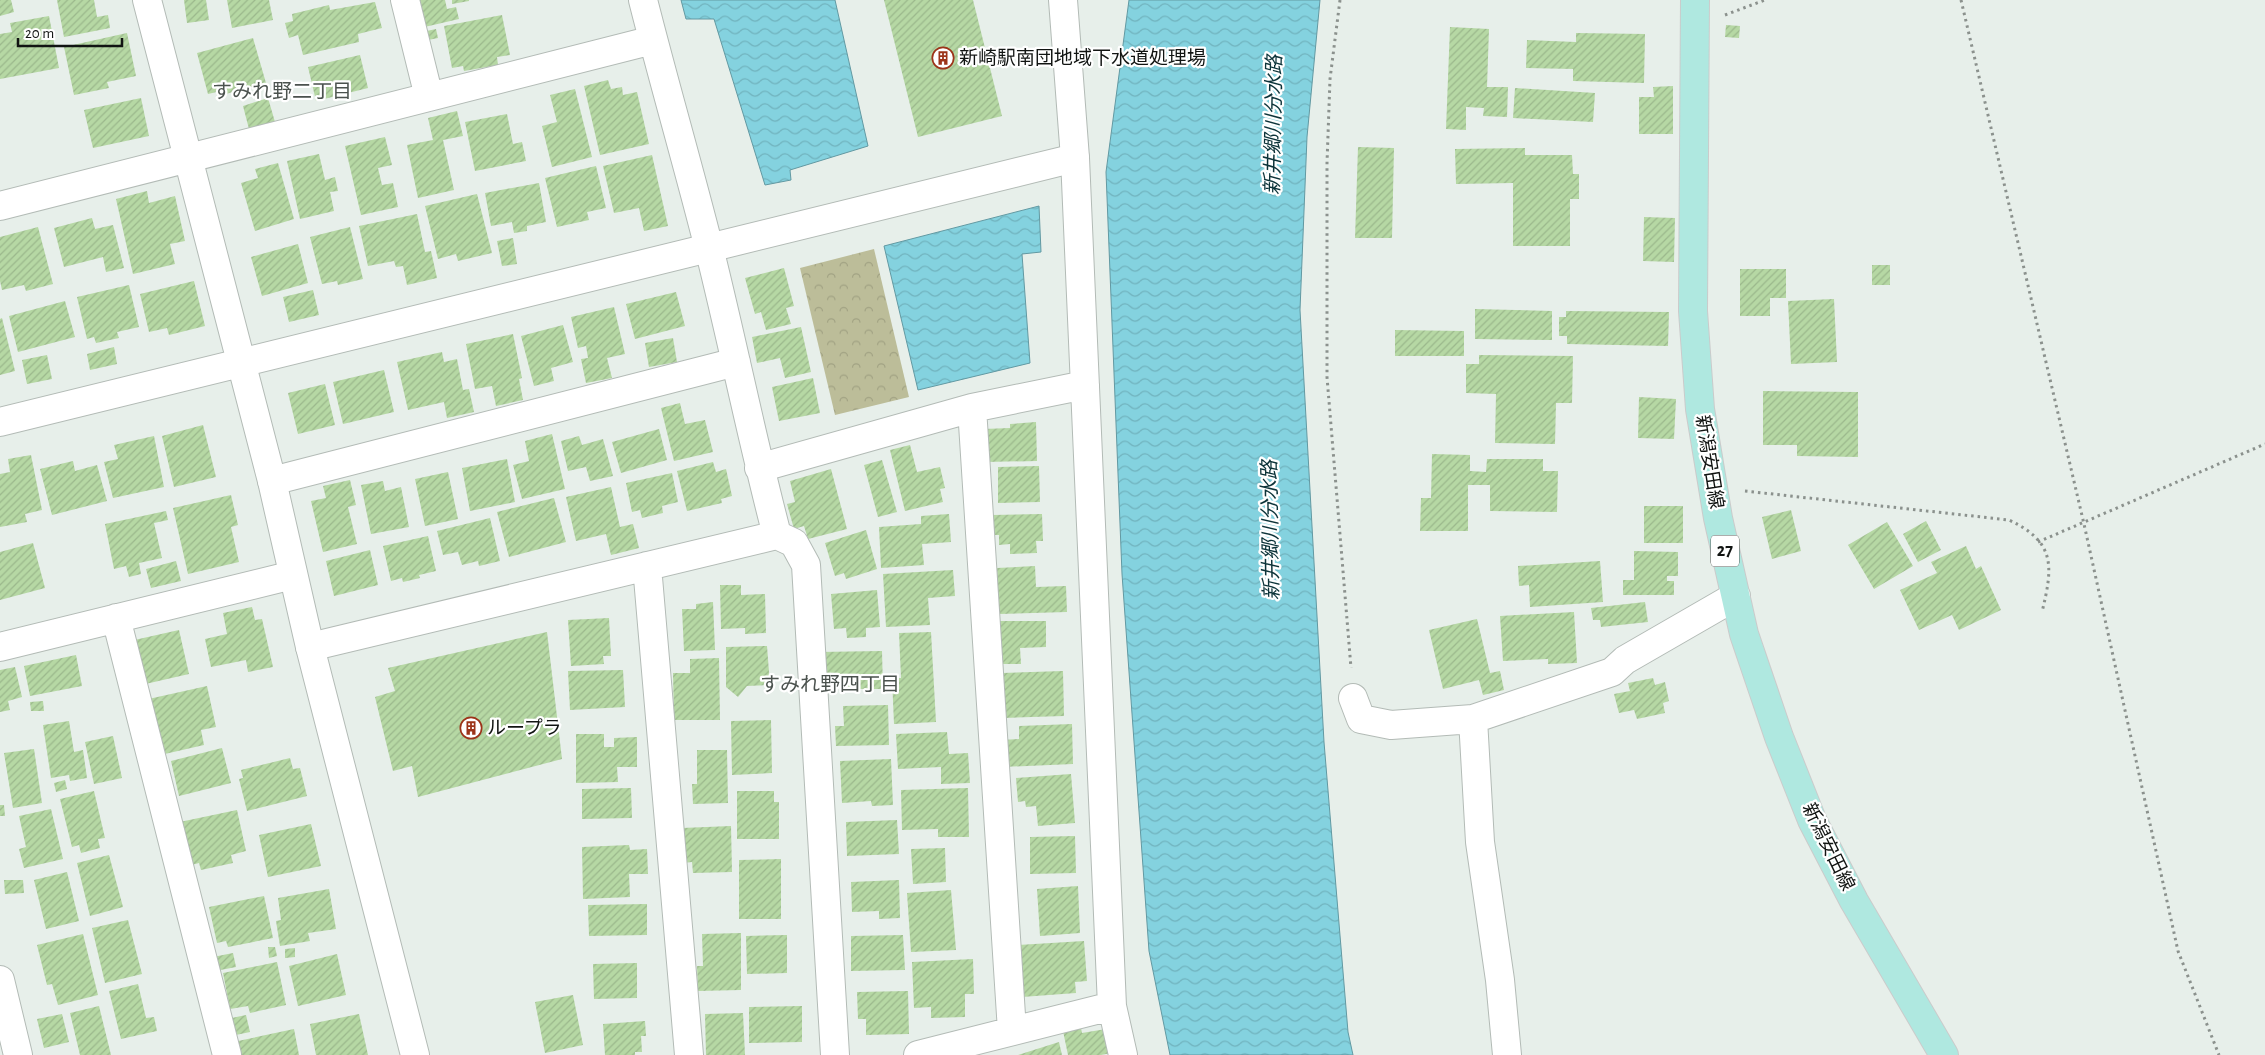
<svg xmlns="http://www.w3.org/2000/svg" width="2265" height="1055" font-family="'Alegreya Sans','Noto Sans JP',sans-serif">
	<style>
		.park { fill: url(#park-crowns) }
		.water { fill: url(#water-waves); stroke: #6299a2 }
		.building { fill: url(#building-hatch) }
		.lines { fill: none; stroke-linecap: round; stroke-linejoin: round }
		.street-casing { stroke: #b3bbb6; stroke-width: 30 }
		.secondary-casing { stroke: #b3bbb6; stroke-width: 30 }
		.primary-casing { stroke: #cbcbcb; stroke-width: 30 }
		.path { stroke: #8b918d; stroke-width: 3; stroke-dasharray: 2.5 4; stroke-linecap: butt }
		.street { stroke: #fff; stroke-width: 28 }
		.secondary { stroke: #fff; stroke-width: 28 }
		.primary { stroke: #afe8e0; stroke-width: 28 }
		.labels { text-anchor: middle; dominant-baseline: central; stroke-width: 4.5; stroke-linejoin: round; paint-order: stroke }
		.shield { fill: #fff; stroke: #585a59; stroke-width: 1 }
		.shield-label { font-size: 18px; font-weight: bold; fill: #111412 }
		.poi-label { font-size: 19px; fill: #111412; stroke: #fff; text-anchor: start }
		.street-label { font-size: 19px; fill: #111412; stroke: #fff }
		.neighbourhood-label { font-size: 20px; fill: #4b524e; stroke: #fff }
		.water-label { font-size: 20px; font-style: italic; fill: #0c3339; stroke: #fff }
	</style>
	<defs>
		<pattern id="park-crowns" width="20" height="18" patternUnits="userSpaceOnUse" patternTransform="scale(1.25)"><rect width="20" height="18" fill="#bcbd99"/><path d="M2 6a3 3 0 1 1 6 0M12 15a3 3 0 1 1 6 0" fill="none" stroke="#a1a283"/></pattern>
		<pattern id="water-waves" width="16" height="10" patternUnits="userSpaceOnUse" patternTransform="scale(1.25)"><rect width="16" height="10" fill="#84d2df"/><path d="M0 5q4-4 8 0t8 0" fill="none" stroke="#71b3be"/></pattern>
		<pattern id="building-hatch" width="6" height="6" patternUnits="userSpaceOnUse" patternTransform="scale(1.25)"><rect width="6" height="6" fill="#b6d8a4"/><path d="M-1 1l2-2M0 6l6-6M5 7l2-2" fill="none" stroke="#9bb88c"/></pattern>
	</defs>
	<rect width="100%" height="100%" fill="#e7efea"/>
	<path class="park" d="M874,249L909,397L835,415L800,268Z"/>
	<path class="water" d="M681,0H835L868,146L790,170L791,180L765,185L714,19H686Z
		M1129,0H1320L1307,137L1300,310L1324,742L1348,1032L1353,1055H1170L1149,951L1122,574L1106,172Z
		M1039,206L1041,252L1022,254L1030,363L918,390L884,246Z"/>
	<path class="building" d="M0,0H11L14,12L0,16Z
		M57,0H94L97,17L108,15L110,28L64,37Z
		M184,0H206L209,20L187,23Z
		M227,0H269L273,20L232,28Z
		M409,0H445L447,9L456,7L459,19L416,29Z
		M452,0H469V1L452,4Z
		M884,0H973L1002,116L918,137Z
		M375,2L382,28L358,34L359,42L303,55L298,35L289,38L285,23L293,21L292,14L329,5L330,10Z
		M502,15L510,55L497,57L498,65L464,71L463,66L452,68L444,26Z
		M49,16L59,68L0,79V34L12,32L10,23Z
		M1726,25L1740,26L1739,38L1725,37Z
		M1450,27L1489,29L1487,87H1508L1507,117L1483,116L1484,108L1466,107V130L1446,129Z
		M436,29L438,38L423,41L422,32Z
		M127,33L136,76L107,82L109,88L74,95L64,47Z
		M1576,33L1645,34L1644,83L1573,81V69L1526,68L1527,40L1576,42Z
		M253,38L266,83L222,95L221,91L208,94L197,53Z
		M360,55L368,88L316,101L308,67Z
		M608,80L611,89L622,87L623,95L637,92L649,144L600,155L584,86Z
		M1673,86V134H1639V97H1654L1653,87Z
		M1515,88L1595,93L1593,122L1513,118Z
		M575,89L592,157L552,167L542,126L557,122L550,95Z
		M141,98L149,136L93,148L84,110Z
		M268,98L275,122L249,129L243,106Z
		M457,111L463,136L443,140L454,190L418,198L407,145L433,140L428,118Z
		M507,114L513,144L522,142L526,161L475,171L465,122Z
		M385,137L392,165L378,168L382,185L393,183L398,207L361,215L345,146Z
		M1358,147L1394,148L1392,238H1355Z
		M1525,148V155H1572L1573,174H1579V199H1570V246H1513V183L1456,184L1455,149Z
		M319,154L325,180L335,177L338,191L330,192L334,211L300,219L287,161Z
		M652,155L668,226L644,231L639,208L614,213L603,166Z
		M278,163L294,219L255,231L241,183L258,178L255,169Z
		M596,166L606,208L587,212L589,220L557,227L545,178Z
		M539,183L546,222L527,226V231L514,233L512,222L491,226L485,193Z
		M147,191L149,203L175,196L185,241L170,244L175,264L133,274L116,199Z
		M477,194L492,253L458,261L456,254L438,259L425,206Z
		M417,214L425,252L431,251L437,278L407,285L403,266L396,267L394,261L368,266L359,226Z
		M1644,217L1675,218L1674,262L1643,261Z
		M92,218L95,229L113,225L124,268L106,272L103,257L64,267L54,228Z
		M38,227L53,284L26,291L24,285L2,290L0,281V237Z
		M350,227L363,279L338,285L337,281L322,284L310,237Z
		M513,238L517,264L502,266L497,241Z
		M298,244L308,283L262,296L251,257Z
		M1872,265H1890V285H1872Z
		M784,268L794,306L786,308L791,324L766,330L761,312L755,314L745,278Z
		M1740,269H1786V298H1770V316H1740Z
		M194,281L205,326L169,335L167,328L149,332L140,294Z
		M129,285L139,327L117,332L119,338L96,343L94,337L87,339L77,297Z
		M313,290L319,315L289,322L283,297Z
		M676,292L685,326L635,339L626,304Z
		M1834,299L1837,362L1791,364L1788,301Z
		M65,301L75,337L18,352L9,316Z
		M614,307L625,354L607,358L612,378L586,383L581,359L588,358L586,346L578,348L571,317Z
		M1475,309L1552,311V340L1475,339Z
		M1566,311L1669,312L1668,346L1567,344V336H1559V317H1566Z
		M2,318L15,371L0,375V319Z
		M563,325L573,362L551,368L554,381L534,386L521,336Z
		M801,327L811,372L785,378L780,358L757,363L752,337Z
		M1395,330L1464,331V356H1395Z
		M513,334L522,378L519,379L523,400L496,406L492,386L475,389L466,344Z
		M673,338L677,362L649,367L645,343Z
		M114,347L117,364L90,370L87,354Z
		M442,352L444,362L457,359L463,390L469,389L474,412L447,418L444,402L408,410L397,362Z
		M47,355L52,379L27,384L22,360Z
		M1479,355L1573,356L1572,403H1556L1555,444L1495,443L1496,394L1466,393V364H1479Z
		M384,370L394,412L343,424L333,382Z
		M813,378L820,413L779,421L772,387Z
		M325,384L335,425L298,434L288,393Z
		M1763,391L1858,392V457L1797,456V445H1763Z
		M1639,397L1676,399L1674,439L1638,438Z
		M680,403L685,424L705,420L713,452L674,461L661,408Z
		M1036,422L1037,461L985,462L984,429L1010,428V424Z
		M203,425L216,477L174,487L162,436Z
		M659,429L667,460L621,473L612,442Z
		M552,434L565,489L522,499L513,465L529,461L525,441Z
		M154,436L164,487L113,498L104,462L118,459L114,445Z
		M579,436L582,445L603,439L613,476L590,481L586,467L568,471L561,441Z
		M910,445L917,472L940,467L945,488L940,489L943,502L905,511L890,450Z
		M1432,454L1470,455V471L1486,472L1487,459H1543V471H1558L1557,512L1490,511V485H1468V531H1420L1421,498H1431Z
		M31,455L42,510L25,514L27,522L0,527V474L10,472L8,459Z
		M507,459L515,502L470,511L462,468Z
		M882,460L897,512L878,517L864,465Z
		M73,461L75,471L97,465L107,501L52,515L40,469Z
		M713,462L716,472L726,469L732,496L721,499L722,503L687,511L677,471Z
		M1039,466L1040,502L998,503V467Z
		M831,469L847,529L808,539L804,526L794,529L787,504L795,502L790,481Z
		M448,472L458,519L425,526L415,479Z
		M672,473L678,502L662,506L663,513L642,518L640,510L632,512L626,483Z
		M350,480L356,505L348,507L357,544L323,552L311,501L326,498L323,486Z
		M383,481L385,491L401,487L409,527L371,534L361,485Z
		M611,487L620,527L633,524L639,548L611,555L606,534L576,541L566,497Z
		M231,495L238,525L231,527L239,562L188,574L173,508Z
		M554,498L566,542L509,557L497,512Z
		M1644,506H1683V543H1644Z
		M1791,510L1801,551L1772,559L1762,517Z
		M166,511L168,520L154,523L162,558L139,563L141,574L129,577L126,566L114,569L105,524Z
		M949,514L951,542L922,544L924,565L881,568L879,527L921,524V516Z
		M1042,514L1043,541H1036L1037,553L1010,554V544L999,545V535H992V515Z
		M490,518L500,561L479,566L478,561L462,565L458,552L443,555L437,531Z
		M1926,521L1941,550L1918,562L1903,534Z
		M1887,522L1913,566L1874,589L1848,545Z
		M866,530L877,569L846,579L844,573L835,576L825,543Z
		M428,536L436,571L419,575L420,578L403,582L402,578L391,581L383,546Z
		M33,543L45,588L0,600V552Z
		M1966,546L1976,569L1981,566L2001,610L1959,630L1952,615L1919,630L1900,590L1937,573L1931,562Z
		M370,550L378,585L334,596L326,561Z
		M1634,551L1678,552V576H1667V581H1674V595H1623V580H1634Z
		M176,561L181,581L151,588L146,569Z
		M1600,561L1603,602L1530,607L1529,585L1519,586L1518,566Z
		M1035,566L1036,587L1066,586L1067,612L999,614L997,568Z
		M953,570L955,596L928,598L930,625L886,627L883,574Z
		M720,585H741V595L765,594L766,633L745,634V628L721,629Z
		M877,590L880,627L866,628V637L847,638L846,628L834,629L831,594Z
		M713,602L715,650L684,651L682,609H696V604Z
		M1645,602L1648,622L1601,627L1600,620H1593L1591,608Z
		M252,607L255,620L262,619L273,667L248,672L246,660L211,667L205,639L227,634L223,613Z
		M1574,612L1577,663L1548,664V659L1503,661L1500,616Z
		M609,618L611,656H603L604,664L571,666L568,620Z
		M1477,619L1490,673L1500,671L1504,690L1483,695L1479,680L1443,689L1429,630Z
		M1000,621H1046V647L1020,648L1021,664H1001Z
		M179,630L189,674L141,685L130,641Z
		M547,632L562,759L418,797L412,766L393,771L375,697L395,691L388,668Z
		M931,632L936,722L894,724L892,678H901L899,633Z
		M767,646L770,685L747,686L738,697L726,687V647Z
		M882,651L883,689H846V680H826L818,652Z
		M76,655L82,686L30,696L24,666Z
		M719,658L720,720H674L673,673H690V659Z
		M15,667L22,697L8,701L10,710L0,712V670Z
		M623,670L625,707L570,710L568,671Z
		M1063,671L1064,716L1004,718L1002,673Z
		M1653,678L1655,685L1665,682L1669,701L1663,703L1665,713L1637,719L1634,710L1619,713L1614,694L1630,691L1628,683Z
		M207,686L216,727L201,730L204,745L156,756L144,700Z
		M43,701L44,711H31L30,702Z
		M888,705L889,745L836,746L835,726H844L843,706Z
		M771,720L772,773L732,775L731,721Z
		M69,721L74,752L83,750L87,778L70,781L69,775L51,778L43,725Z
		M1072,724L1073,764L1003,767L1002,740L1019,739V726Z
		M947,732L949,754L968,753L970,783L941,784V767L898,769L896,734Z
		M576,734H604V747H614V738L637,737V767H617L618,782L576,783Z
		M113,736L122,778L94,784L85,742Z
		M222,748L231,783L179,796L171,761Z
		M34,749L42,803L13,808L4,753Z
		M697,750H727L728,803L693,804L692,784H697Z
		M290,758L293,769L300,768L307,796L247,811L239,779L243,778L241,770Z
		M891,759L893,805L872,806L871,801L842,803L840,761Z
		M1071,774L1075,823L1038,826L1036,806L1026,807L1025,801L1018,802L1016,778Z
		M65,780L67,789L56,792L54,783Z
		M631,788L632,818L582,819V789Z
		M968,788L969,837H938V829L902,830L901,790Z
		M94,791L105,838L98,839L100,848L81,853L79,845L72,847L60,799Z
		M737,791H774V802H779V839H737Z
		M0,805H4L5,816H0Z
		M51,809L63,859L24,868L19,849L26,847L19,816Z
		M237,810L246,851L231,855L233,863L201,870L199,863L184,867L175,823Z
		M897,820L899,854L847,856L846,822Z
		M311,824L321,866L268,877L259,835Z
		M731,826L732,872L693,873L692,862L683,863L682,828Z
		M1075,836L1076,873L1030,874V837Z
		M629,845L630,850L647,849L648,874H629L630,897L583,899L582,847Z
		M945,848L946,882L913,884L911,849Z
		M109,855L123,907L90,916L77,863Z
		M781,859V919H739V860Z
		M67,872L79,921L46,929L34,880Z
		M4,880H23L24,893L5,894Z
		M899,880L900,918L879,919V911L852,912L851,882Z
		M1078,886L1080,933L1040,936L1037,889Z
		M329,889L336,929L308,933L310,941L280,946L276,921L281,920L278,898Z
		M951,890L956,950L911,952L907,893Z
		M264,896L273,938L228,947L226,941L217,943L209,907Z
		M647,904V935L589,936L588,905Z
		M128,920L142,974L105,983L92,928Z
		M741,933V990L698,991L697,966H703L702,934Z
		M83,934L98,995L58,1005L52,984L47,985L37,945Z
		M787,935V973L747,974L746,936Z
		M903,935L905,970L851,971V936Z
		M1084,941L1087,981L1075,982L1076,993L1022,997L1018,945Z
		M268,947H275L277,956L269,958Z
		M295,948V957L285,958V949Z
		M233,953L236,967L210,972L208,958Z
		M337,954L346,995L298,1006L289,966Z
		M973,959L974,994H965V1017L931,1018V1007L914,1008L912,962Z
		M277,962L286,1005L250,1013L248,1006L230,1009L223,973Z
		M637,963V998L594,999L593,964Z
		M138,984L146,1018L154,1017L157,1031L121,1039L109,991Z
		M908,991L909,1034L866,1035V1019H858L857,992Z
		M573,995L583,1045L545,1053L535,1002Z
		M99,1006L111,1055H80L70,1013Z
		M802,1006V1042L749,1043V1007Z
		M743,1013L745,1055H706L705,1014Z
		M62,1014L69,1042L44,1048L37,1019Z
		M359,1014L368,1055H316L310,1024Z
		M246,1015L250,1032L231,1036L227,1019Z
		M645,1021L646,1036H641L642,1052H635V1055H605L603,1024Z
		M1081,1028L1082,1033L1106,1029L1111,1053L1101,1055H1068L1063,1031Z
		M294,1029L299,1055H240L238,1041Z
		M1059,1042L1062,1055H1018Z"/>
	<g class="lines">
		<g class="street-casing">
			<path id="street" d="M405,0L429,97
				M643,0C664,83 688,165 709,248C733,344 752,440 777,535
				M1063,0L1075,158L1112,1006L1123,1055
				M0,206L653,40
				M972,408L1012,1031
				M759,468L972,408L1085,385
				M272,481L736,362
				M647,566L689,1055
				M116,618L227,1055
				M0,647L293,575
				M310,647L777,535L794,543L806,565L835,1055
				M1353,698L1361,719L1391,725L1473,719
				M0,980L18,1055
				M918,1055L1112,1006
				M1507,1055L1500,980L1480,842L1473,719L1612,672L1625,660L1736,596"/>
		</g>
		<g class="secondary-casing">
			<path id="secondary" d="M147,0L272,481L310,647L415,1055
				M0,422L1075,158"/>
		</g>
		<g class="primary-casing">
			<path id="primary" d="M1695,0L1693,311L1700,409L1718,518L1744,634L1779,737L1812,820L1854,901L1944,1055"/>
		</g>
		<path class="path" d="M1340,0L1330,79L1327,163V377L1351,668
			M1961,0L2084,524L2178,951L2219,1055
			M1725,15L1765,0
			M1745,491L2009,520C2056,542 2053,567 2042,612
			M2038,542L2265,444"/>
		<use href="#street" class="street"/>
		<use href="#secondary" class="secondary"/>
		<use href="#primary" class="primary"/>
	</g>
	<defs>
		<g id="building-ring" transform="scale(1.125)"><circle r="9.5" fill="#fff" stroke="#9c3419" stroke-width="1.5"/><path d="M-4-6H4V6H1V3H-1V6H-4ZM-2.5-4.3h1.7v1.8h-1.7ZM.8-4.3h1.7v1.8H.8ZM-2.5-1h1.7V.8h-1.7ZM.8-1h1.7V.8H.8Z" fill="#9c3419"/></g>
	</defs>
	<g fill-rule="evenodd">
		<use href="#building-ring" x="943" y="58"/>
		<use href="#building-ring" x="471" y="728"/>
	</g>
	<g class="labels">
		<rect class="shield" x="1711" y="535.5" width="28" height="31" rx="4"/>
		<g class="shield-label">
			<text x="1725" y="551">27</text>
		</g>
		<g class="poi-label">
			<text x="959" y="58">新崎駅南団地域下水道処理場</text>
			<text x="487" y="728">ループラ</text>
		</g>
		<g class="street-label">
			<text transform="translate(1709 462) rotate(81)">新潟安田線</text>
			<text transform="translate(1828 847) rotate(64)">新潟安田線</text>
		</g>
		<g class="neighbourhood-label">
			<text x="282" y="92">すみれ野二丁目</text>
			<text x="830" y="685">すみれ野四丁目</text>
		</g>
		<g class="water-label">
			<text transform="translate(1274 125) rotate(-89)">新井郷川分水路</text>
			<text transform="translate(1271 530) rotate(-91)">新井郷川分水路</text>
		</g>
	</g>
	<path d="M18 38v8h104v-8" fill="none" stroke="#111412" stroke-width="2.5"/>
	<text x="25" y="38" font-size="15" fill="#111412" stroke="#ffffff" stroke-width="4" paint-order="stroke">20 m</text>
</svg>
